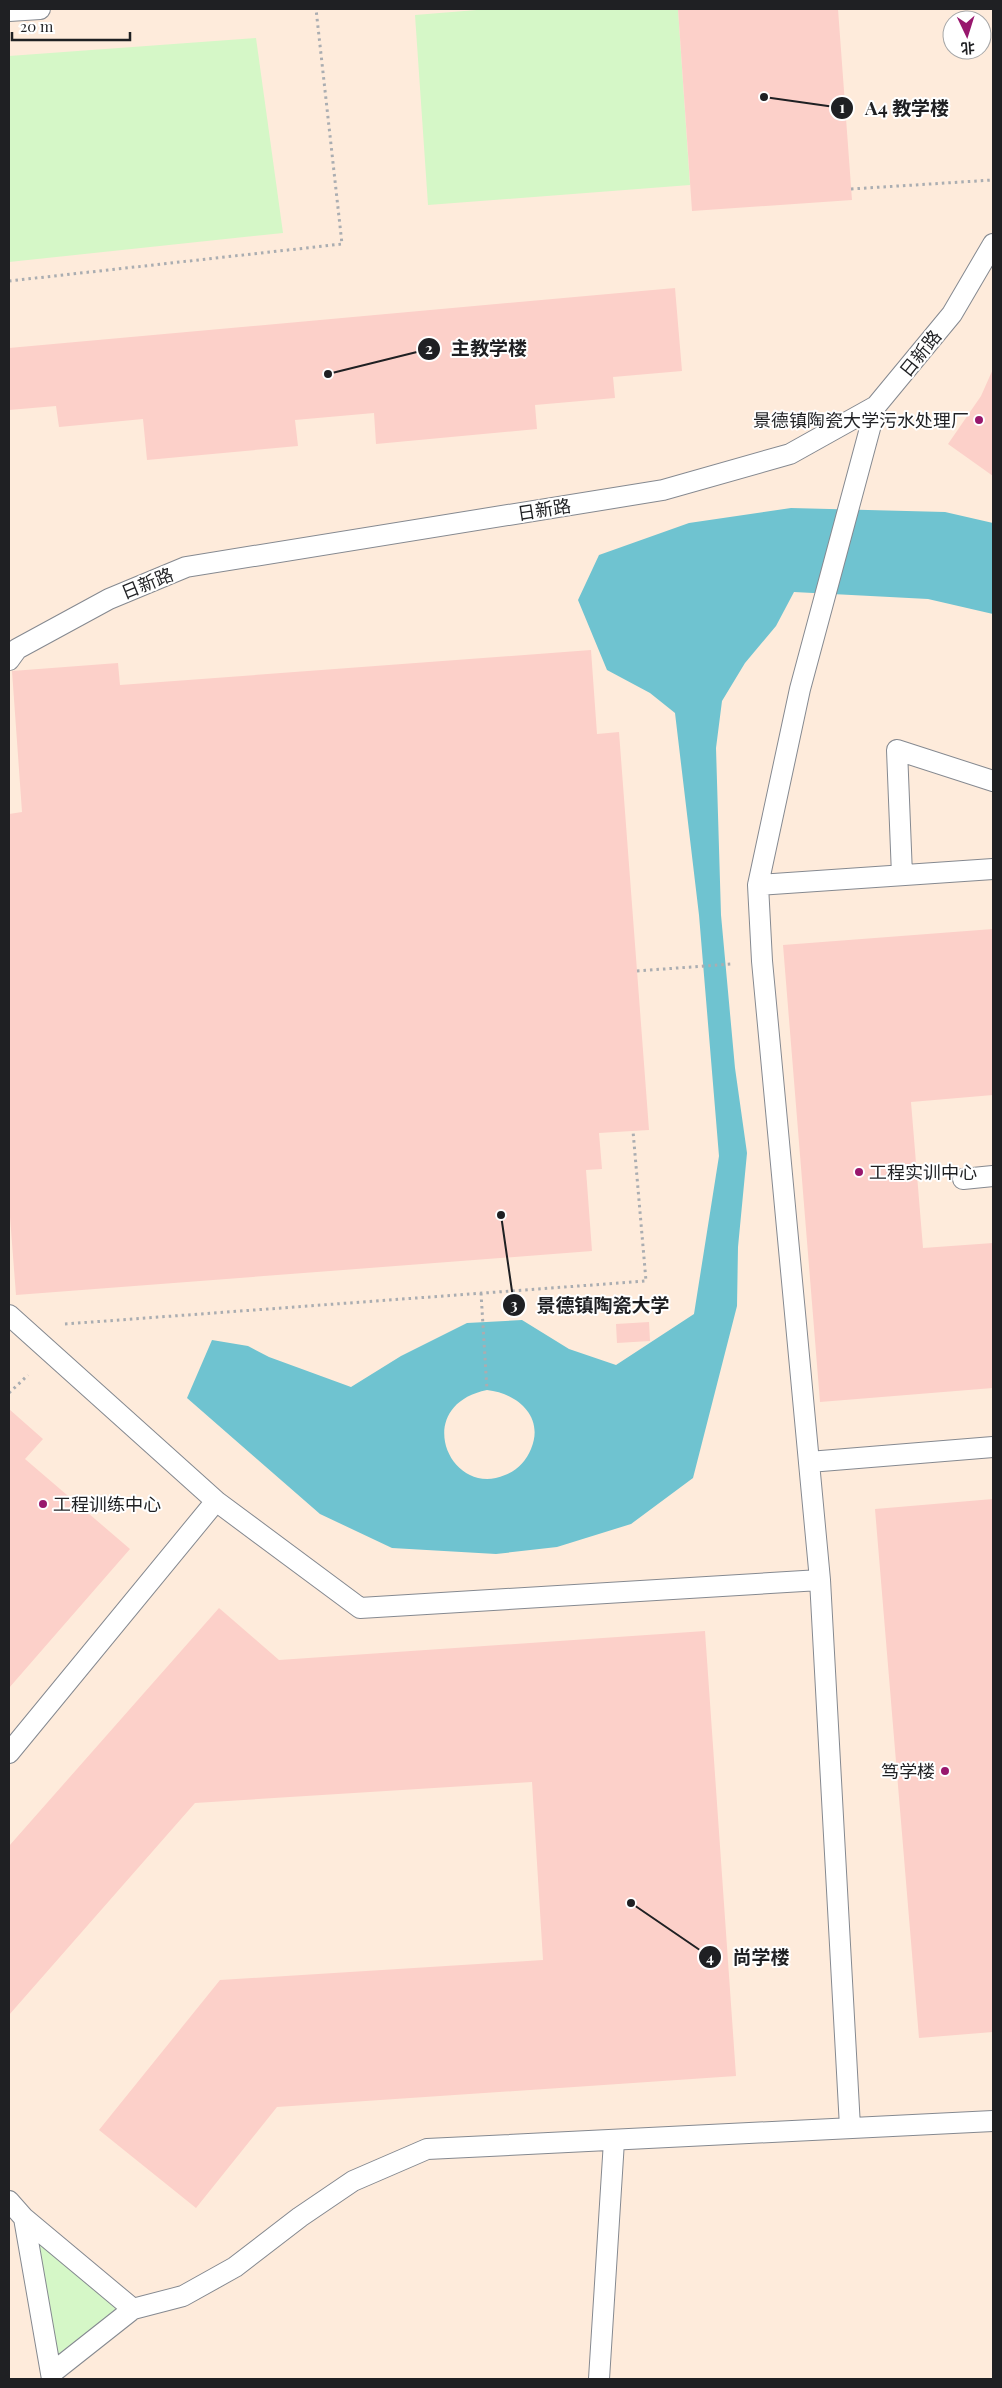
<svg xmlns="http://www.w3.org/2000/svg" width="1002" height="2388" font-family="'Playfair Display','Noto Sans SC',serif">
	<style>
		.education { fill: #feebdb; fill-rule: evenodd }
		.green { fill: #d5f7c7 }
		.water { fill: #6fc3d0; fill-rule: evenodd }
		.building { fill: #fcd0c9 }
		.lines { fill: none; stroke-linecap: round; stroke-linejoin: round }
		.lane-casing { stroke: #858990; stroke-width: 22 }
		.path { stroke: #aaadb1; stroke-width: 3; stroke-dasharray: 2.5 4; stroke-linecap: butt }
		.lane { stroke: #fff; stroke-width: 20 }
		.poi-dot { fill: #98176d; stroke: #fff; stroke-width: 2 }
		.labels { text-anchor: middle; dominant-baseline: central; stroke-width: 4; stroke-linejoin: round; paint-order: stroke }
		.street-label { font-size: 18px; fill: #1f2023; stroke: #fff }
		.poi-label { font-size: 18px; fill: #1f2023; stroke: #fff; text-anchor: end }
		.leader { fill: none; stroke: #1f2023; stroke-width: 2 }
		.callout-dot { fill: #1f2023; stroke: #fff; stroke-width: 2 }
		.mark-label { font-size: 15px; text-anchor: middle; font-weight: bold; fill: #fff }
		.callout-label { font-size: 19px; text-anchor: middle; font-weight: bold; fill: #1f2023; stroke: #fff; stroke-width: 4; stroke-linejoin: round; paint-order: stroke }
	</style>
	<rect width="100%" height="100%" fill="#f6f9fe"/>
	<path class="education" d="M9,9H993V2379H9ZM952,20H982V50H952Z"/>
	<path class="green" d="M489,9H678L690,185L428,205L415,15Z
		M256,38L283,233L9,262V56Z
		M24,2218L133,2309L52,2373Z"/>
	<path class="water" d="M791,508L945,512L993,523V614L928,599L794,592L776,626L745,663L722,701L716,748L721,915L735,1068L747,1153L738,1247L737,1306L693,1478L631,1524L557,1547L496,1554L392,1548L320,1514L187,1398L212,1340L248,1346L269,1357L351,1387L401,1356L467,1323L522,1320L569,1349L616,1365L694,1314L719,1156L699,915L675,713L650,693L607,670L578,600L599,555L689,523ZM487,1390C516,1393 545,1416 531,1449C526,1461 518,1470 505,1475C450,1499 410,1406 487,1390Z"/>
	<path class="building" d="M678,9H838L852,200L692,211Z
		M675,288L682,371L613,377L615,398L535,405L537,429L376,444L374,413L295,420L298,446L147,460L143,419L59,427L56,406L9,410V348Z
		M993,369V476L948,444L981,396Z
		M591,650L597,734L619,732L649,1130L599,1133L602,1169L586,1170L592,1251L16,1295L9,1204V814L22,812L12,671L118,663L120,685Z
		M993,929V1095L911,1102L923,1248L993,1243V1388L820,1402L783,945Z
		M649,1322L650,1341L617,1343L616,1324Z
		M9,1409L43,1439L25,1459L130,1549L9,1688Z
		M993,1499V2032L919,2038L875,1509Z
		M219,1608L279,1660L705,1631L736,2076L277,2107L196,2208L99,2130L220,1980L543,1960L532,1782L195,1803L9,2015V1846Z"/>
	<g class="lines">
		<g class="lane-casing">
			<path id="lane" d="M9,11L40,9
				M9,660L17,649L109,599L186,567L663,490L790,454L876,406L952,314L993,244
				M902,875L897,750L993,781
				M758,885L993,869
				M963,1179L993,1176
				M9,1315L216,1501L9,1753
				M809,1462L993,1447
				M216,1501L360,1608L820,1580L762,961L758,885L800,689L876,406
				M820,1580L850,2127
				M9,2201L24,2218L52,2379
				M24,2218L133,2309
				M52,2373L133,2309L183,2296L235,2267L300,2217L353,2181L427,2149L993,2121
				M599,2379L614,2141"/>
		</g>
		<path class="path" d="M851,189L993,180
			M9,281L342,244L316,9
			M637,971L731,964
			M481,1293L487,1390
			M65,1324L646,1281L633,1131
			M9,1393L28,1375"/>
		<use href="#lane" class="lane"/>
	</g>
	<g class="poi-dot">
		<circle cx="979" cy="420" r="5"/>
		<circle cx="859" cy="1172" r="5"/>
		<circle cx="43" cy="1504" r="5"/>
		<circle cx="945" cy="1771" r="5"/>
	</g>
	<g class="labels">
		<g class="street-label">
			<text transform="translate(920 353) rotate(-51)">日新路</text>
			<text transform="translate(544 509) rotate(-9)">日新路</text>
			<text transform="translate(147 583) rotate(-22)">日新路</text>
		</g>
		<g class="poi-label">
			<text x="969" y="420">景德镇陶瓷大学污水处理厂</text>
			<text x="869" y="1172" text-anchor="start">工程实训中心</text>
			<text x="53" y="1504" text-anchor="start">工程训练中心</text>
			<text x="935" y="1771">笃学楼</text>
		</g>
	</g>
	<path class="leader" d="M764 97L842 108M328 374L429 349M501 1215L514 1305M631 1903L710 1957"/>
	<g class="callout-dot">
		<circle cx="764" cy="97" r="5"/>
		<circle cx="328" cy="374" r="5"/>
		<circle cx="501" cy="1215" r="5"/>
		<circle cx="631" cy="1903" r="5"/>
		<circle cx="842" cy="108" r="12"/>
		<circle cx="429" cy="349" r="12"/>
		<circle cx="514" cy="1305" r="12"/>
		<circle cx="710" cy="1957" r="12"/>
	</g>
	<g class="mark-label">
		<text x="842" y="113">1</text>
		<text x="429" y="354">2</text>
		<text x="514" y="1310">3</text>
		<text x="710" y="1963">4</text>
	</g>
	<g class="callout-label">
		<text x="907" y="115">A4 教学楼</text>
		<text x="489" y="355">主教学楼</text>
		<text x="603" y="1312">景德镇陶瓷大学</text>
		<text x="761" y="1964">尚学楼</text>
	</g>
	<rect width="1002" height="2388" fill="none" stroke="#1f2023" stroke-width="20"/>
	<g transform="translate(967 35) rotate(176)"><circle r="24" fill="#ffffff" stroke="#a5a6a7"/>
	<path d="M0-4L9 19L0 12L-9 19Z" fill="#98176d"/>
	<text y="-8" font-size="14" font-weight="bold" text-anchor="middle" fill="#1f2023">北</text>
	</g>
	<path d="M12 32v8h118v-8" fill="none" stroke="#1f2023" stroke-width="2.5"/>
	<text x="20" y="32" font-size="15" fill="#1f2023" stroke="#ffffff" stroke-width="4" paint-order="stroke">20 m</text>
</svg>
